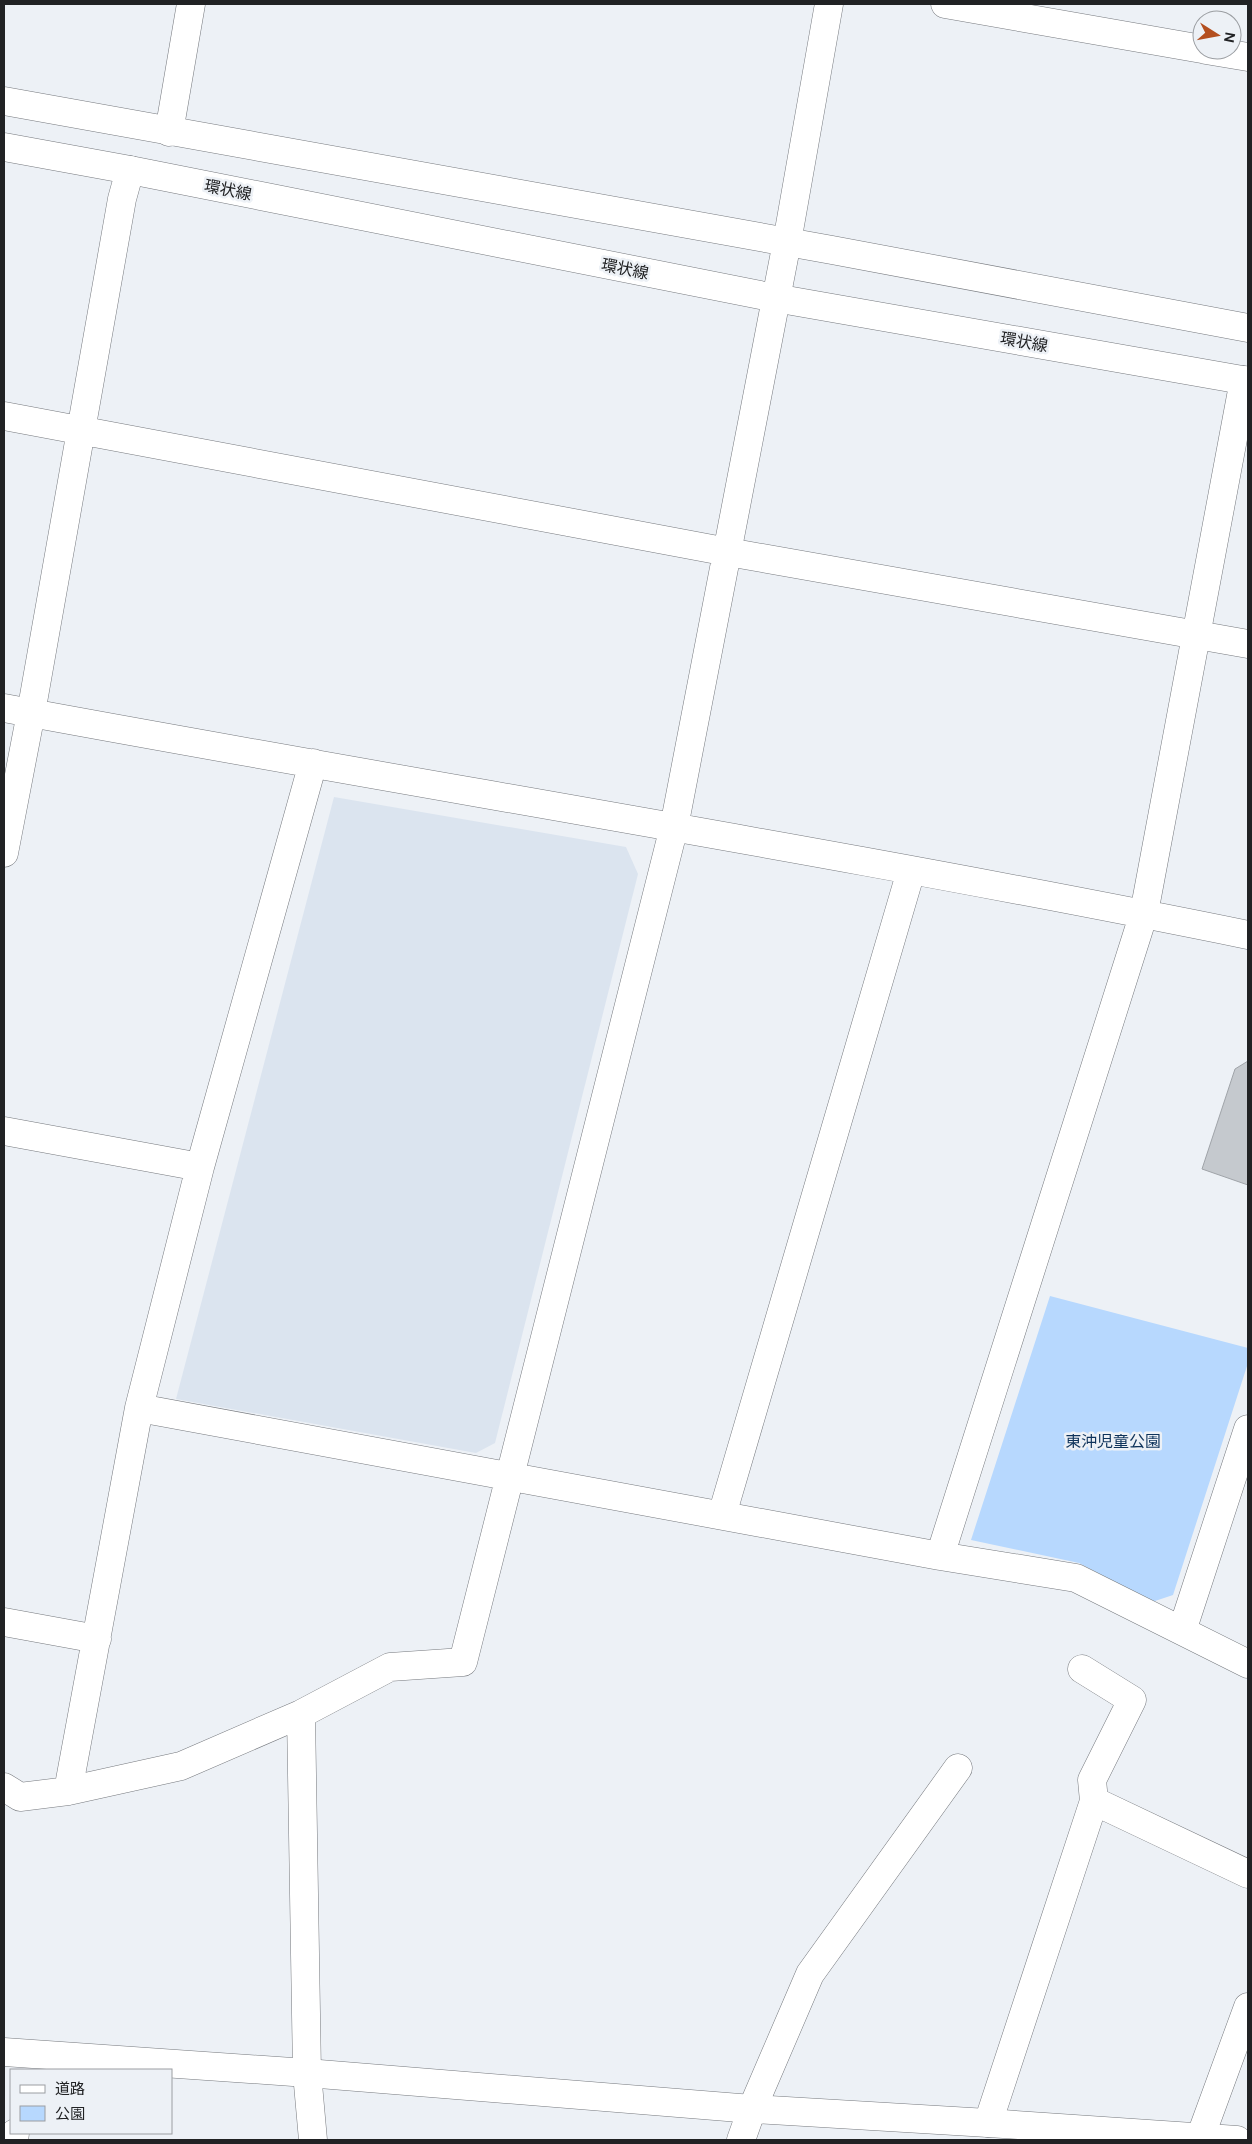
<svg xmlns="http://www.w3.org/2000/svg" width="1252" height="2144" font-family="'DM Sans','Noto Sans JP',sans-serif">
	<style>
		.built { fill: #dbe4ef }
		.green { fill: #b7d8fe }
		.building { fill: #c5c9ce; stroke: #a0a4a9 }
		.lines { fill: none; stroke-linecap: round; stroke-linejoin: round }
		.street-casing { stroke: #76797e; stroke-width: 29 }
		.secondary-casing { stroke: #76797e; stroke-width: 29 }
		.street { stroke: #fff; stroke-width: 28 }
		.secondary { stroke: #fff; stroke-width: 28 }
		.labels { text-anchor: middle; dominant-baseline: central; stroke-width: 5; stroke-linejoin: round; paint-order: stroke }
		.street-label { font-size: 16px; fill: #212224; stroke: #edf1f6 }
		.park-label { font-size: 16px; fill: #0e335b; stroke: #edf1f6 }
	</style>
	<rect width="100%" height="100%" fill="#edf1f6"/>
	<path class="built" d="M334,797L626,847L638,874L495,1443L476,1453L176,1399Z"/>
	<path class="green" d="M1050,1296L1248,1348V1363L1173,1595L1152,1602L1079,1563L971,1540Z"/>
	<path class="building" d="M1248,1061V1185L1202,1169L1235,1069Z"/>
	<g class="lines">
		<g class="street-casing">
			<path id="street" d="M945,4L1202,49
				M1206,50L1248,57
				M169,132L191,4
				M4,416L728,552L1248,644
				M4,708C418,785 835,851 1248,935
				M4,853L31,713L122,199L130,170
				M4,1131L200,1167
				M139,1408L940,1556L1076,1578L1248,1664
				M722,1515L911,871
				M940,1556L1144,913L1244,380
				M4,1622L97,1639
				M1182,1631L1248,1429
				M1082,1669L1132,1700L1092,1780L1094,1801
				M301,1714L307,2073L313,2140
				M4,1787L20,1797L68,1791L181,1766L301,1714L390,1667L463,1662L674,827L787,242L829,4
				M68,1791L139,1408L200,1167L313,763
				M988,2123L1094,1801L1248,1874
				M1200,2138L1248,2007
				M14,2140L15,2133
				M741,2140L752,2109L810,1974L958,1768"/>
		</g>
		<g class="secondary-casing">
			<path id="secondary" d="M4,101L832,250L1248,328
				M4,147L130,170L775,298L1248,381
				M4,2052L307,2073L752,2109L988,2123L1237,2140"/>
		</g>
		<use href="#street" class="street"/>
		<use href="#secondary" class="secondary"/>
	</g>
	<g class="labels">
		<g class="street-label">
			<text transform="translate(228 190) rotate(11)">環状線</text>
			<text transform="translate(625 269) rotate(11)">環状線</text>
			<text transform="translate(1024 342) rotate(10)">環状線</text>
		</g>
		<g class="park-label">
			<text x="1113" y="1441">東沖児童公園</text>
		</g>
	</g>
	<rect width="1252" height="2144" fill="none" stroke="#212224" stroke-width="10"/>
	<rect x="10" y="2069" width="162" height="65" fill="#edf1f6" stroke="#9b9ea2"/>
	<rect x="20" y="2085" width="25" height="8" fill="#ffffff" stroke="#9b9ea2"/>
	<text x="55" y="2094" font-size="15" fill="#212224">道路</text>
	<rect x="20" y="2106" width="25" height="15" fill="#b7d8fe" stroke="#9b9ea2"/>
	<text x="55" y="2119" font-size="15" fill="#212224">公園</text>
	<g transform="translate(1217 35) rotate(101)"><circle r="24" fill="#edf1f6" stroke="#9b9ea2"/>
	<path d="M0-4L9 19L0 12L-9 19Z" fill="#b44f1f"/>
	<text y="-8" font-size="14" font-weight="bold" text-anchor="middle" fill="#212224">N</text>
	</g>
</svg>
